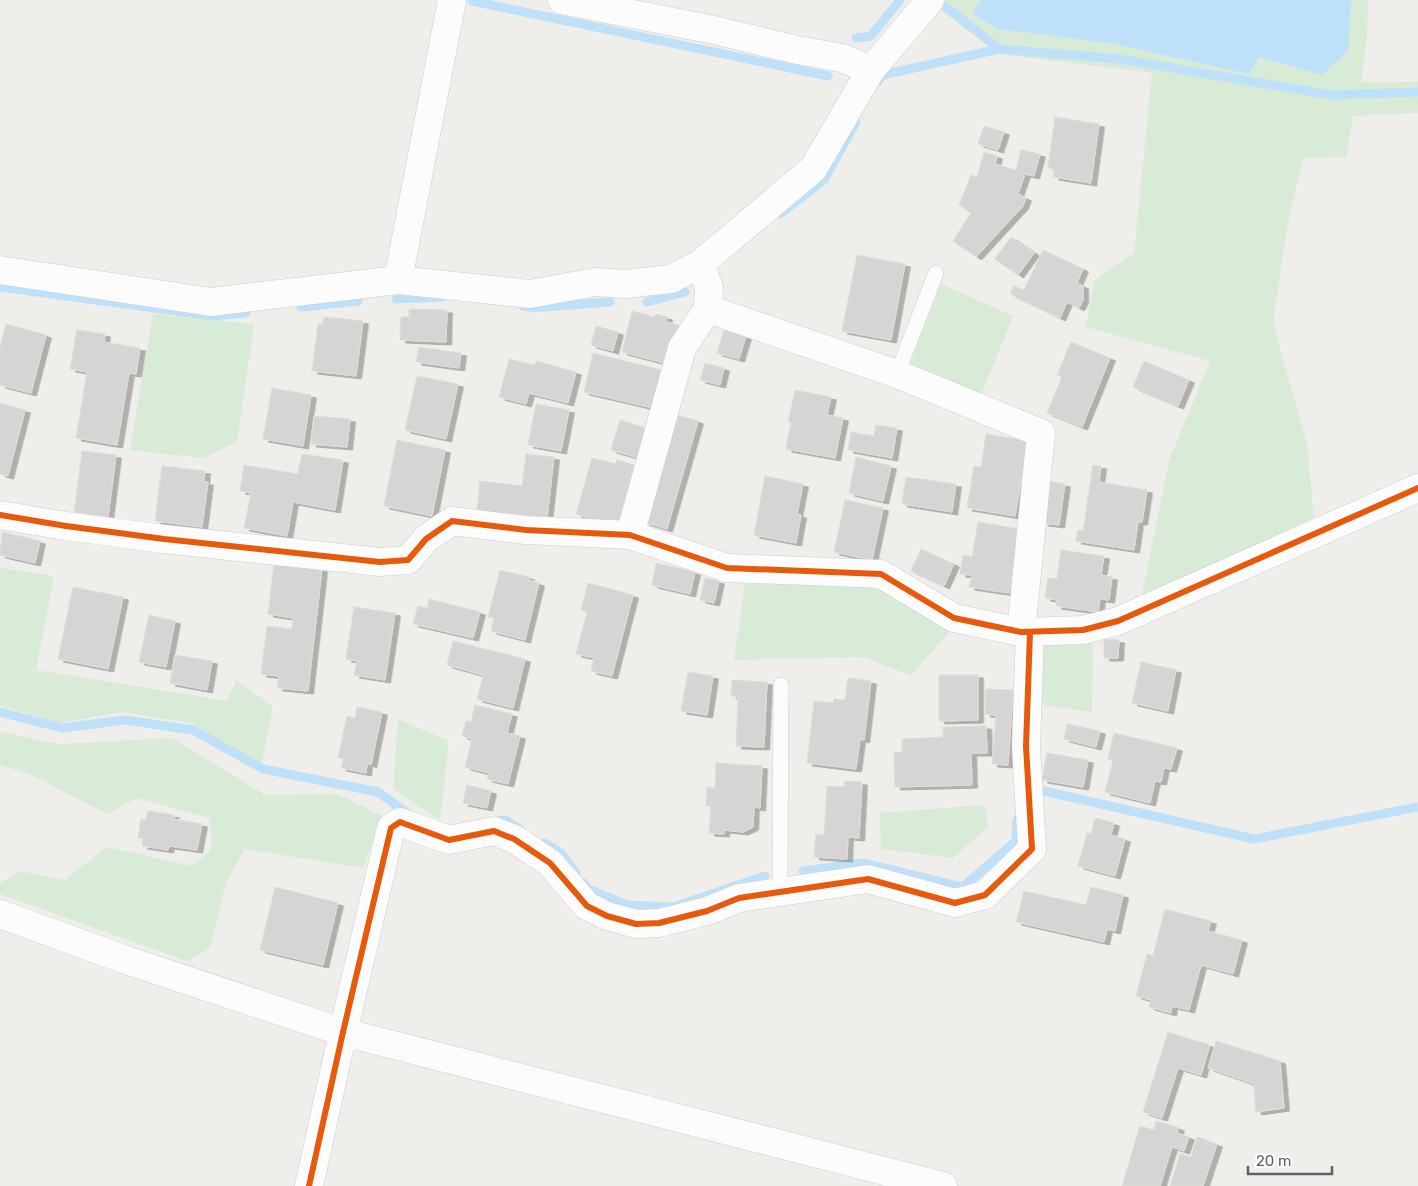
<svg xmlns="http://www.w3.org/2000/svg" width="1418" height="1186" font-family="Rubik,sans-serif">
	<style>
		.green { fill: #d8ebd6 }
		.water { fill: #bfe0f9 }
		.lines { fill: none; stroke-linecap: round; stroke-linejoin: round }
		.stream { stroke: #bfe0f9; stroke-width: 9 }
		.building { fill: #d6d5d3; stroke: #deddd9; filter: url(#shadow) }
		.service-casing { stroke: #cbcccc; stroke-width: 16 }
		.minor-casing { stroke: #cbcccc; stroke-width: 29 }
		.service { stroke: #fdfcfc; stroke-width: 15 }
		.minor { stroke: #fdfcfc; stroke-width: 28 }
		.cycleway-casing { stroke: #fff; stroke-width: 9 }
		.cycleway { stroke: #e8590c; stroke-width: 6 }
	</style>
	<defs>
		<filter id="shadow"><feDropShadow dx="5.5" dy="3" stdDeviation="0" flood-color="#0004"/></filter>
	</defs>
	<rect width="100%" height="100%" fill="#efeeea"/>
	<path class="green" d="M946,0H981L972,14L998,29L1115,44L1259,57L1322,75L1348,52L1351,0H1368L1367,38L1361,82H1418V113L1353,116L1346,157L1303,158L1287,227L1273,323L1307,444L1314,517L1141,600L1169,461L1210,361L1086,327L1094,281L1134,253L1152,73L1000,54L940,10Z
		M941,284L1013,316L980,398L908,369Z
		M153,314L254,324L237,441L204,458L130,450Z
		M0,568L54,576L36,670L227,701L236,680L273,707L261,765L191,723L121,712L60,723L0,706Z
		M745,584H860L904,597L950,631L911,676L864,657L734,660Z
		M1038,642L1093,644L1092,712L1038,704Z
		M398,719L449,741L440,820L393,788Z
		M0,732L59,744L172,738L265,795L338,794L382,816L363,868L245,849L226,882L210,947L187,961L0,894V884L19,871L65,880L107,847L192,866L211,850L210,818L137,798L107,814L32,775L0,765Z
		M984,805L988,827L953,858L881,849L880,813Z"/>
	<path class="water" d="M981,0H1351L1348,52L1322,75L1259,57L1249,74L1115,44L998,29L972,14Z"/>
	<g class="lines">
		<path class="stream" d="M472,1L828,76
			M946,7L999,49L1119,59L1332,95L1418,92
			M856,38L871,36L900,0
			M878,82L882,75L999,49
			M780,214L824,180L856,122
			M0,287L213,316L246,313
			M396,299L443,297
			M647,302L685,292
			M523,306L534,308L610,302
			M301,307L358,301
			M0,712L62,728L125,720L193,730L263,769L378,792L410,815
			M1044,791L1254,839L1418,807
			M493,822L505,820L520,829
			M544,843L561,853L576,873
			M803,871L864,863L963,887L1016,841L1017,820
			M584,883L588,889L627,905L673,907L765,876"/>
	</g>
	<path class="building" d="M1055,117L1099,124L1091,183L1053,177L1055,169L1048,168Z
		M984,126L1004,132L998,150L978,144Z
		M1021,150L1040,154L1034,176L1025,174L1018,194L1026,198L1023,206L976,257L953,241L971,213L959,205L971,175L977,177L984,152L997,156L995,164L1016,170Z
		M1011,237L1034,253L1018,275L995,259Z
		M1043,250L1083,269L1077,283L1083,286V300L1079,308L1067,302L1060,318L1010,294L1014,286L1024,290Z
		M857,255L905,264L891,340L842,331Z
		M409,309L447,310L446,342L400,340L401,317H409Z
		M632,311L654,317L655,314L667,317L666,322L678,325L668,364L622,352Z
		M324,317L363,321L356,376L312,371L318,324L323,325Z
		M6,324L46,335L31,393L0,385V347Z
		M596,326L618,332L613,351L591,345Z
		M77,330L105,334L104,342L140,348L136,374L129,373L117,445L76,438L87,372L70,369Z
		M724,330L746,336L739,359L717,353Z
		M1071,342L1110,358L1082,427L1047,413L1062,377L1057,375Z
		M419,347L461,353L459,368L416,362Z
		M593,353L662,370L653,408L584,392Z
		M509,359L535,365L536,361L576,372L568,403L529,393L526,404L499,397Z
		M1144,361L1189,380L1178,406L1133,387Z
		M705,363L724,368L720,385L700,380Z
		M417,376L458,384L446,439L405,430Z
		M272,388L311,395L303,446L263,439Z
		M795,390L831,397L827,415L843,418L835,458L786,449L791,422H788Z
		M0,403L25,410L8,476L0,474Z
		M536,404L569,410L561,451L528,445Z
		M678,415L698,421L667,529L644,522Z
		M314,416L350,419L347,447L311,444Z
		M620,420L647,428L639,458L611,450Z
		M876,425L897,428L892,458L848,450L851,432L874,436Z
		M986,434L1028,441L1015,516L967,508L974,466L981,467Z
		M397,440L445,450L432,516L384,506Z
		M82,451L116,455L108,517L74,513Z
		M302,454L343,460L335,510L293,502L287,536L244,528L251,493L240,491L244,465L298,474Z
		M526,454L554,457L547,518L477,510L480,481L522,486Z
		M856,457L891,466L883,501L849,493Z
		M592,458L616,464L617,460L634,465L619,521L608,518L607,523L576,514Z
		M1093,465L1101,466L1099,482L1147,490L1142,522H1138L1134,550L1076,541L1078,530L1083,531Z
		M162,466L205,471L204,482H208L202,527L155,521Z
		M765,476L803,484L797,514L801,515L796,543L754,535Z
		M906,477L956,484L952,512L902,504Z
		M1048,481L1065,484L1059,525L1043,523Z
		M845,500L883,508L872,560L834,552Z
		M978,522L1020,529L1009,593L969,587L972,575L960,574L963,555L972,557Z
		M2,532L40,541L35,563L0,555Z
		M921,549L954,564L944,586L911,571Z
		M1061,550L1104,556L1101,575L1112,577L1109,600L1100,599L1098,612L1056,606L1057,600L1045,598L1048,578L1057,579Z
		M274,563L322,569L308,691L277,688L279,676L261,674L267,626L292,629L293,618L268,614Z
		M656,563L695,572L690,594L652,585Z
		M500,570L529,577L528,580L539,583L525,640L491,631L494,618L488,617Z
		M705,578L719,581L714,603L700,600Z
		M588,583L633,595L612,676L591,671L594,658L576,654L587,612L581,610Z
		M73,587L123,597L108,669L58,659Z
		M429,599L480,612L473,638L413,624L418,606L427,608Z
		M354,607L395,613L385,680L354,675L357,661L346,659Z
		M149,615L175,621L166,667L139,662Z
		M1104,639L1119,640L1118,658H1104Z
		M453,641L525,659L513,708L477,699L483,675L447,665Z
		M175,655L212,661L207,690L170,683Z
		M1141,662L1176,670L1168,711L1132,703Z
		M688,672L713,676L707,715L681,711Z
		M939,675H978V720L939,721Z
		M848,678L871,681L864,740L860,739L856,769L807,763L814,701L833,703L834,699L845,700Z
		M732,680L767,682L764,747L736,746L738,696H731Z
		M986,689L1013,690L1008,765L992,764L996,715L985,714Z
		M475,705L512,714L507,733L520,736L508,784L487,779L489,773L465,767L472,739L462,736L466,721L471,722Z
		M357,707L382,712L371,765L367,763L366,773L341,768L344,759L338,758L347,716L355,718Z
		M1067,724L1100,731L1096,747L1064,739Z
		M986,726L987,753H971L972,785L895,787L894,753L902,752V739L943,737V727Z
		M1114,733L1177,748L1171,769L1164,768L1161,782L1155,781L1150,803L1105,792L1113,760L1108,759Z
		M1047,753L1088,760L1083,787L1042,780Z
		M716,763L762,766L760,808L754,807L753,827L743,832L724,830V834L709,833L711,806H706L707,787L715,788Z
		M845,781L862,782L859,838L848,837L847,859L814,857L816,834L824,835L827,786L844,787Z
		M467,785L491,791L487,808L463,803Z
		M148,811L174,815L173,819L202,824L197,850L169,846L168,850L142,846L143,838H138L141,819L146,820Z
		M1095,818L1114,823L1111,835L1125,839L1115,876L1078,866L1087,833L1091,834Z
		M275,887L338,903L323,965L260,950Z
		M1091,887L1123,895L1115,931L1107,929L1104,942L1016,922L1024,891L1086,905Z
		M1165,909L1211,921L1208,931L1242,940L1233,974L1201,965L1189,1010L1172,1006L1171,1013L1149,1007L1151,1000L1136,996L1147,954L1153,956Z
		M1168,1032L1210,1045L1201,1075L1178,1068L1162,1118L1143,1112Z
		M1216,1041L1280,1061L1284,1108L1256,1112L1254,1084L1208,1068Z
		M1156,1121L1179,1128L1177,1133L1189,1137L1184,1151L1172,1147L1160,1186H1122L1140,1126L1154,1130Z
		M1197,1137L1217,1144L1203,1186H1170L1180,1154L1191,1157Z"/>
	<g class="lines">
		<g class="service-casing">
			<path id="service" d="M897,374L936,273
				M780,892L781,685"/>
		</g>
		<g class="minor-casing">
			<path id="minor" d="M562,0L714,30L797,50L842,58L871,70
				M700,264L709,287L708,309
				M0,270L211,302L398,280L530,294L595,282L625,284L671,279L700,264L813,169L871,70L930,0
				M398,280L452,0
				M0,515L66,526L164,539L380,562L408,560L426,539L452,521L526,530L630,535L727,568L881,574L954,618L1021,632L1083,630L1118,621L1418,488
				M630,535L682,348L708,309L897,374L1041,433L1021,632
				M0,914L126,960L343,1032L943,1186
				M309,1186L343,1032L391,828L400,822L449,840L494,831L514,839L550,863L587,906L607,916L636,924L659,923L707,911L739,898L868,879L955,903L985,895L1032,849L1026,746L1030,632"/>
		</g>
		<use href="#service" class="service"/>
		<use href="#minor" class="minor"/>
		<g class="cycleway-casing">
			<path id="cycleway" d="M0,515L66,526L164,539L380,562L408,560L426,539L452,521L526,530L630,535L727,568L881,574L954,618L1021,632L1083,630L1118,621L1418,488
				M309,1186L343,1032L391,828L400,822L449,840L494,831L514,839L550,863L587,906L607,916L636,924L659,923L707,911L739,898L868,879L955,903L985,895L1032,849L1026,746L1030,632"/>
		</g>
		<use href="#cycleway" class="cycleway"/>
	</g>
	<path d="M1248 1166v8h84v-8" fill="none" stroke="#5f6368" stroke-width="2.5"/>
	<text x="1256" y="1166" font-size="15" fill="#5f6368" stroke="#ffffff" stroke-width="4" paint-order="stroke">20 m</text>
</svg>
